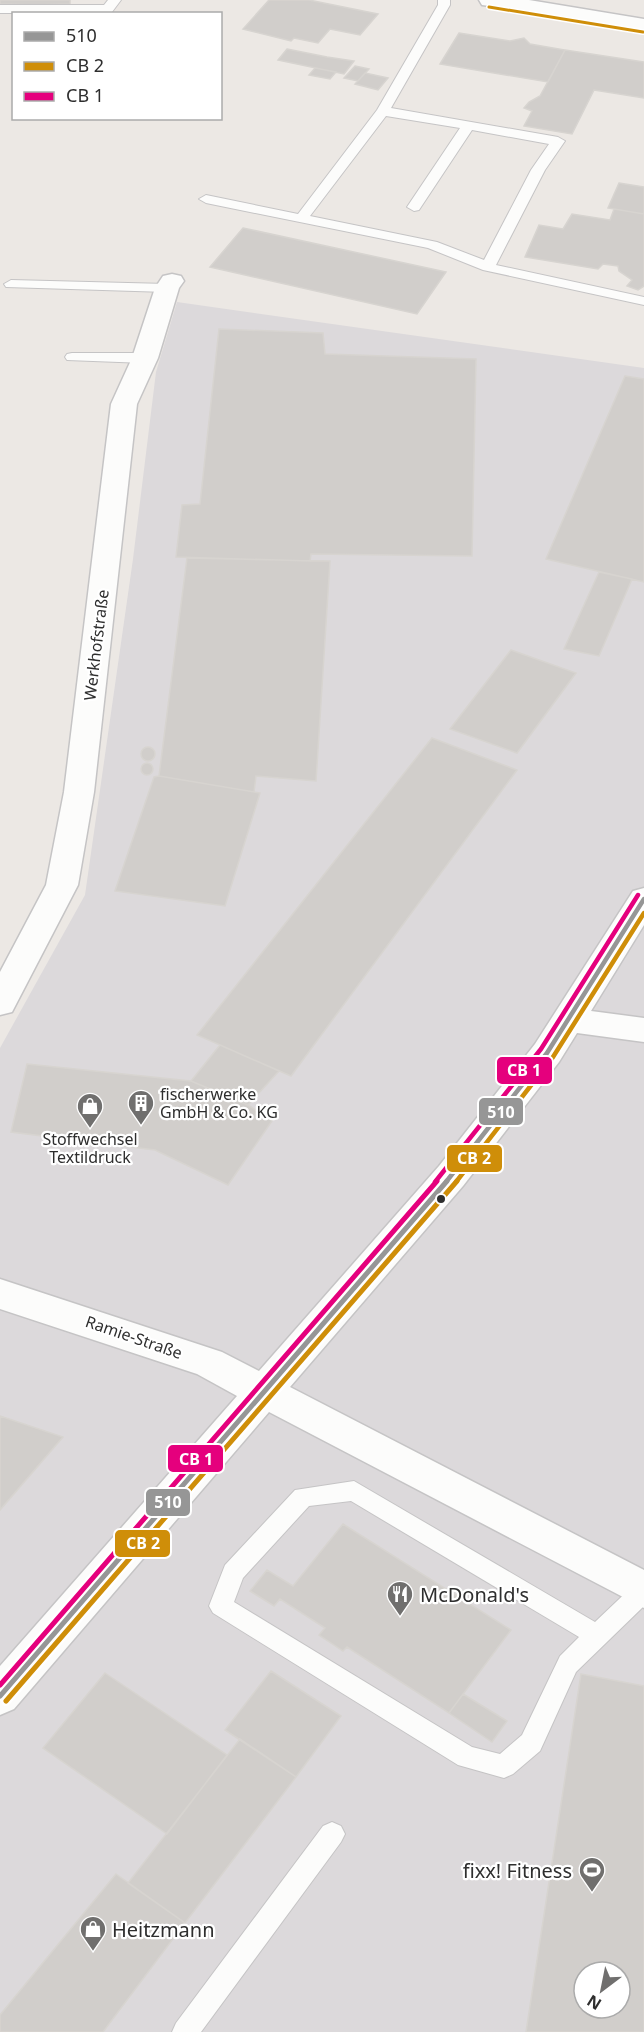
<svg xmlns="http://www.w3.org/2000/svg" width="644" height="2032" font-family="'Noto Sans',sans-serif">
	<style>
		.industrial { fill: #dcd9db; fill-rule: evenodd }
		.building { fill: #d1cecb; stroke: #d7d4d0; stroke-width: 1.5; fill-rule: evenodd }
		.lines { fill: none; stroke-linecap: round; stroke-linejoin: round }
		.lane-casing { stroke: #c5c4c5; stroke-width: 2 }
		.street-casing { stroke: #c5c4c5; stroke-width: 3 }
		.lane { fill: #fcfcfb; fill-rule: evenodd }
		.street { fill: #fcfcfb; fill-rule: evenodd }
		.bus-1-far1-casing { stroke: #fff; stroke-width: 9 }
		.bus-1-casing { stroke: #fff; stroke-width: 10 }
		.bus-2-far2-casing { stroke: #fff; stroke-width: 6 }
		.bus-2-far1-casing { stroke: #fff; stroke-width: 9 }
		.bus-2-casing { stroke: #fff; stroke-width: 10 }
		.bus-3-far1-casing { stroke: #fff; stroke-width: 9 }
		.bus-3-casing { stroke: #fff; stroke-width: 10 }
		.bus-1-far1 { stroke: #969696; stroke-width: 4.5 }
		.bus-1 { stroke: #969696; stroke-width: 5 }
		.bus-2-far2 { stroke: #cf8e09; stroke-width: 3 }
		.bus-2-far1 { stroke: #cf8e09; stroke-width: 4.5 }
		.bus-2 { stroke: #cf8e09; stroke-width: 5 }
		.bus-3-far1 { stroke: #e5007d; stroke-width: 4.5 }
		.bus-3 { stroke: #e5007d; stroke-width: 5 }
		.bus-dot { fill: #2e2e2e; stroke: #fff; stroke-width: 2 }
		.labels { text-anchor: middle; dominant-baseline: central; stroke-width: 4.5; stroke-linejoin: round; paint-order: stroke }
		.street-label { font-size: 16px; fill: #2e2e2e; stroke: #fff }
		.poi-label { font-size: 16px; fill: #2e2e2e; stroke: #fff; text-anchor: start }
		.near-poi-label { font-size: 20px; fill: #2e2e2e; stroke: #fff; text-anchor: start }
		.line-badge { stroke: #fff; stroke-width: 2 }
		.badge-label { font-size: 16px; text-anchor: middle; font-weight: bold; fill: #fff }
	</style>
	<rect width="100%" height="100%" fill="#ece8e4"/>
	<path class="industrial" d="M177,302L644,368V2032H0V1048L85,895L133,559L156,372ZM584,1972H620V2008H584Z"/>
	<path class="building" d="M0,0H70V4L35,5L0,4Z
		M269,0H309L378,14L360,35L330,29L318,43L294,38L291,41L243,29Z
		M459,33L510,41L524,38L530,44L565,50L548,82L440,64Z
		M287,49L327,57L354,61L344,74L278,60Z
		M565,50L644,62V98L594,90L572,134L524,126L532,111L524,108L529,102L540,96Z
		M355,66L369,69L358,81L344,78Z
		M315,68L336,72L330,79L309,75Z
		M365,73L388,78L378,90L355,84Z
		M619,183L644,187V214L608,208Z
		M614,209L644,214V286L638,290L627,286L632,280L619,271L618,266L603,264L598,269L525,257L539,225L563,229L572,214L610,220Z
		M243,228L446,272L417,314L210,267Z
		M219,329L323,333L325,354L476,359L472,556L311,554L310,561L176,557L182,505L200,504Z
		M625,376L644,379V582L546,559Z
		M187,558L330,561L316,781L256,776L254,792L159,776Z
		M599,572L632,579L599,656L564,649Z
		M511,650L576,673L517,753L450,729Z
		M432,738L517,770L291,1076L197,1035Z
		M141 754a7 7 0 1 1 14 0a7 7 0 1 1-14 0Z
		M141 769a6 6 0 1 1 12 0a6 6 0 1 1-12 0Z
		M159,776L260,793L225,906L115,891L154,777Z
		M220,1045L279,1071L248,1105L191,1081Z
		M27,1064L191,1081L248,1105L272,1121L228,1185L155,1150L11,1132Z
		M0,1416L63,1437L0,1510Z
		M343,1524L511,1630L449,1713L347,1647L343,1651L319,1635L325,1628L280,1599L274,1606L250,1591L267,1570L293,1586Z
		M271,1671L341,1716L296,1777L225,1730Z
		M105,1673L227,1755L167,1834L43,1748Z
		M581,1674L644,1686V2032H526ZM584,1972H620V2008H584Z
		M463,1694L507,1721L492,1742L449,1713Z
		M240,1739L296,1777L185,1923L128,1883Z
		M116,1874L185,1923L103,2032H0V2015Z"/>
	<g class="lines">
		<g class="lane-casing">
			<path id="lane" d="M108,0H121L112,12L108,13H0V5H104Z
				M438,0H450V5L391,108L558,137L565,141L545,170L496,265L644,297V305L483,270L428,248L206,203L199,199L206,195L298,214L377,110L438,5ZM386,116L460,128L407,207L414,211L419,210L472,130L549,144L531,170L484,260L437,242L310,216Z
				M11,280L167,284L174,288L167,292L6,287L4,284Z
				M72,353H145L153,358L145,363L67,360L65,357L67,354Z
				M354,1481L595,1622L636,1583L644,1580V1606L576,1672L540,1751L513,1774L504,1778L458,1765L213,1613L209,1606L225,1565L295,1490ZM351,1501L579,1637L560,1656L522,1735L500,1754L472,1747L234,1602L243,1578L309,1506Z
				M332,1822L341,1826L345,1834L341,1842L201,2032H172L176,2023L323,1826Z"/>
		</g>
		<g class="street-casing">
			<path id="street" d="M479,0H529L644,19V31L490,6L482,5Z
				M172,274L181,276L184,281L179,288L158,358L137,404L94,792L78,885L12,1012L0,1015V972L46,885L64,792L111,404L132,358L155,288L163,276Z
				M644,888V925L591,1011L644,1018V1042L577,1033L559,1062L463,1186L290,1387L644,1570V1608L269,1412L14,1709L0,1715V1666L237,1396L197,1374L0,1309V1279L222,1352L259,1371L439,1166L535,1044L633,891Z"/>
		</g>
		<use href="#lane" class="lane"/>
		<use href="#street" class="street"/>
		<g class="bus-1-far1-casing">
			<path id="bus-1-far1" d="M446,1182L547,1053L644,899"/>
		</g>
		<g class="bus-1-casing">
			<path id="bus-1" d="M0,1696L447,1181"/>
		</g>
		<g class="bus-2-far2-casing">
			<path id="bus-2-far2" d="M489,7L643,32"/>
		</g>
		<g class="bus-2-far1-casing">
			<path id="bus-2-far1" d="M456,1182L553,1057L644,913"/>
		</g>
		<g class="bus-2-casing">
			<path id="bus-2" d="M6,1701L457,1181"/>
		</g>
		<g class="bus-3-far1-casing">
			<path id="bus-3-far1" d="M435,1182L541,1049L638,895"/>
		</g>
		<g class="bus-3-casing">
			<path id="bus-3" d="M0,1685L437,1181"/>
		</g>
		<use href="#bus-1-far1" class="bus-1-far1"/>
		<use href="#bus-1" class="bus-1"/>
		<use href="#bus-2-far2" class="bus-2-far2"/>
		<use href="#bus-2-far1" class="bus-2-far1"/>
		<use href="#bus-2" class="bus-2"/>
		<use href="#bus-3-far1" class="bus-3-far1"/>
		<use href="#bus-3" class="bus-3"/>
	</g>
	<defs>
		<g id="building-pin" transform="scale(1.35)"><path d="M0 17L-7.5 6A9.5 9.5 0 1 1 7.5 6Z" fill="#706f6e" stroke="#fff"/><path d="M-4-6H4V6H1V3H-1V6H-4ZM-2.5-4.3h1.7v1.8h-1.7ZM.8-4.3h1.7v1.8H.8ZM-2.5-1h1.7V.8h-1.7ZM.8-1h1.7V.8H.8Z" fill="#fff"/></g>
		<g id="shop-pin" transform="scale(1.35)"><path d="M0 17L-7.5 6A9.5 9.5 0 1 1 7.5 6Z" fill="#706f6e" stroke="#fff"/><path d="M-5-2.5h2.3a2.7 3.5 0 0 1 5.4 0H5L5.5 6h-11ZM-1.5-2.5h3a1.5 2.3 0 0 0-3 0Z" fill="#fff"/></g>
		<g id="restaurant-pin" transform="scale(1.35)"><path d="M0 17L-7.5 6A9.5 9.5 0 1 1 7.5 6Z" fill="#706f6e" stroke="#fff"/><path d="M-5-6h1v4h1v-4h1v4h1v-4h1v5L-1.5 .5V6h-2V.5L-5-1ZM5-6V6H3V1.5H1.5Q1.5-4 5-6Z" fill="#fff"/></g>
		<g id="stadium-pin" transform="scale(1.35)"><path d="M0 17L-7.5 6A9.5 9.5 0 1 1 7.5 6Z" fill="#706f6e" stroke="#fff"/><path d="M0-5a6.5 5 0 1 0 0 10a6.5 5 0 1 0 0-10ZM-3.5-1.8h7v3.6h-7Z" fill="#fff"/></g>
	</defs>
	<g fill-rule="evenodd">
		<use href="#building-pin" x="141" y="1103"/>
		<use href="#shop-pin" x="90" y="1106"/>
		<use href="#restaurant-pin" x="400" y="1594"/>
		<use href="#stadium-pin" x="592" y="1870"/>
		<use href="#shop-pin" x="93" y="1929"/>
	</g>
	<circle class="bus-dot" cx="441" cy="1199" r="5"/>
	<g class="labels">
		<g class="street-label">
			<text transform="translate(96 645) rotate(-83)">Werkhofstraße</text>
			<text transform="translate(134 1337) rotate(19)">Ramie-Straße</text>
		</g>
		<g class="poi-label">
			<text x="160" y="1094">fischerwerke<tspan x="160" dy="18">GmbH &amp; Co. KG</tspan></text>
			<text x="90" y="1139" text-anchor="middle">Stoffwechsel<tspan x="90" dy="18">Textildruck</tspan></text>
		</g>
		<g class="near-poi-label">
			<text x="420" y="1594">McDonald's</text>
			<text x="572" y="1870" text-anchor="end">fixx! Fitness</text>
			<text x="112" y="1929">Heitzmann</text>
		</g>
	</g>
	<g class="line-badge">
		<rect x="496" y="1056" width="57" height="29" rx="6" fill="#e5007d"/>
		<rect x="478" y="1097" width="46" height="29" rx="6" fill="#969696"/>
		<rect x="446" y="1144" width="57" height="29" rx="6" fill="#cf8e09"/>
		<rect x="167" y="1444" width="57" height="29" rx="6" fill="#e5007d"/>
		<rect x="145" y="1488" width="46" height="29" rx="6" fill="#969696"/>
		<rect x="114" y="1529" width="57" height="29" rx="6" fill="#cf8e09"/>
	</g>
	<g class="badge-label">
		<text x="524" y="1076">CB 1</text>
		<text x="501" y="1118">510</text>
		<text x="474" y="1164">CB 2</text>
		<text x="196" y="1465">CB 1</text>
		<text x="168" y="1508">510</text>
		<text x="143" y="1549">CB 2</text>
	</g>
	<rect x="12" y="12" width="210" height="108" fill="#ffffff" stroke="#ababab" stroke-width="1.5"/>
	<rect x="24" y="32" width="30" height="9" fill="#969696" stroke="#ababab" stroke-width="1.5"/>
	<text x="66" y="42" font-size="18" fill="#2e2e2e">510</text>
	<rect x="24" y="62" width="30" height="9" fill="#cf8e09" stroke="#ababab" stroke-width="1.5"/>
	<text x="66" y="72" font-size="18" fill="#2e2e2e">CB 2</text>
	<rect x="24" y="92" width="30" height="9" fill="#e5007d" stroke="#ababab" stroke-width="1.5"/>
	<text x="66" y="102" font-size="18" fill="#2e2e2e">CB 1</text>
	<g transform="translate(602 1990) rotate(212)"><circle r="28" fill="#ffffff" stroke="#ababab" stroke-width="1.5"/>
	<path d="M0-4.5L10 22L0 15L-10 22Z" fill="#706f6e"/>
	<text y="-9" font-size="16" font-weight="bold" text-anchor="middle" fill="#2e2e2e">N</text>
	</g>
</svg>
